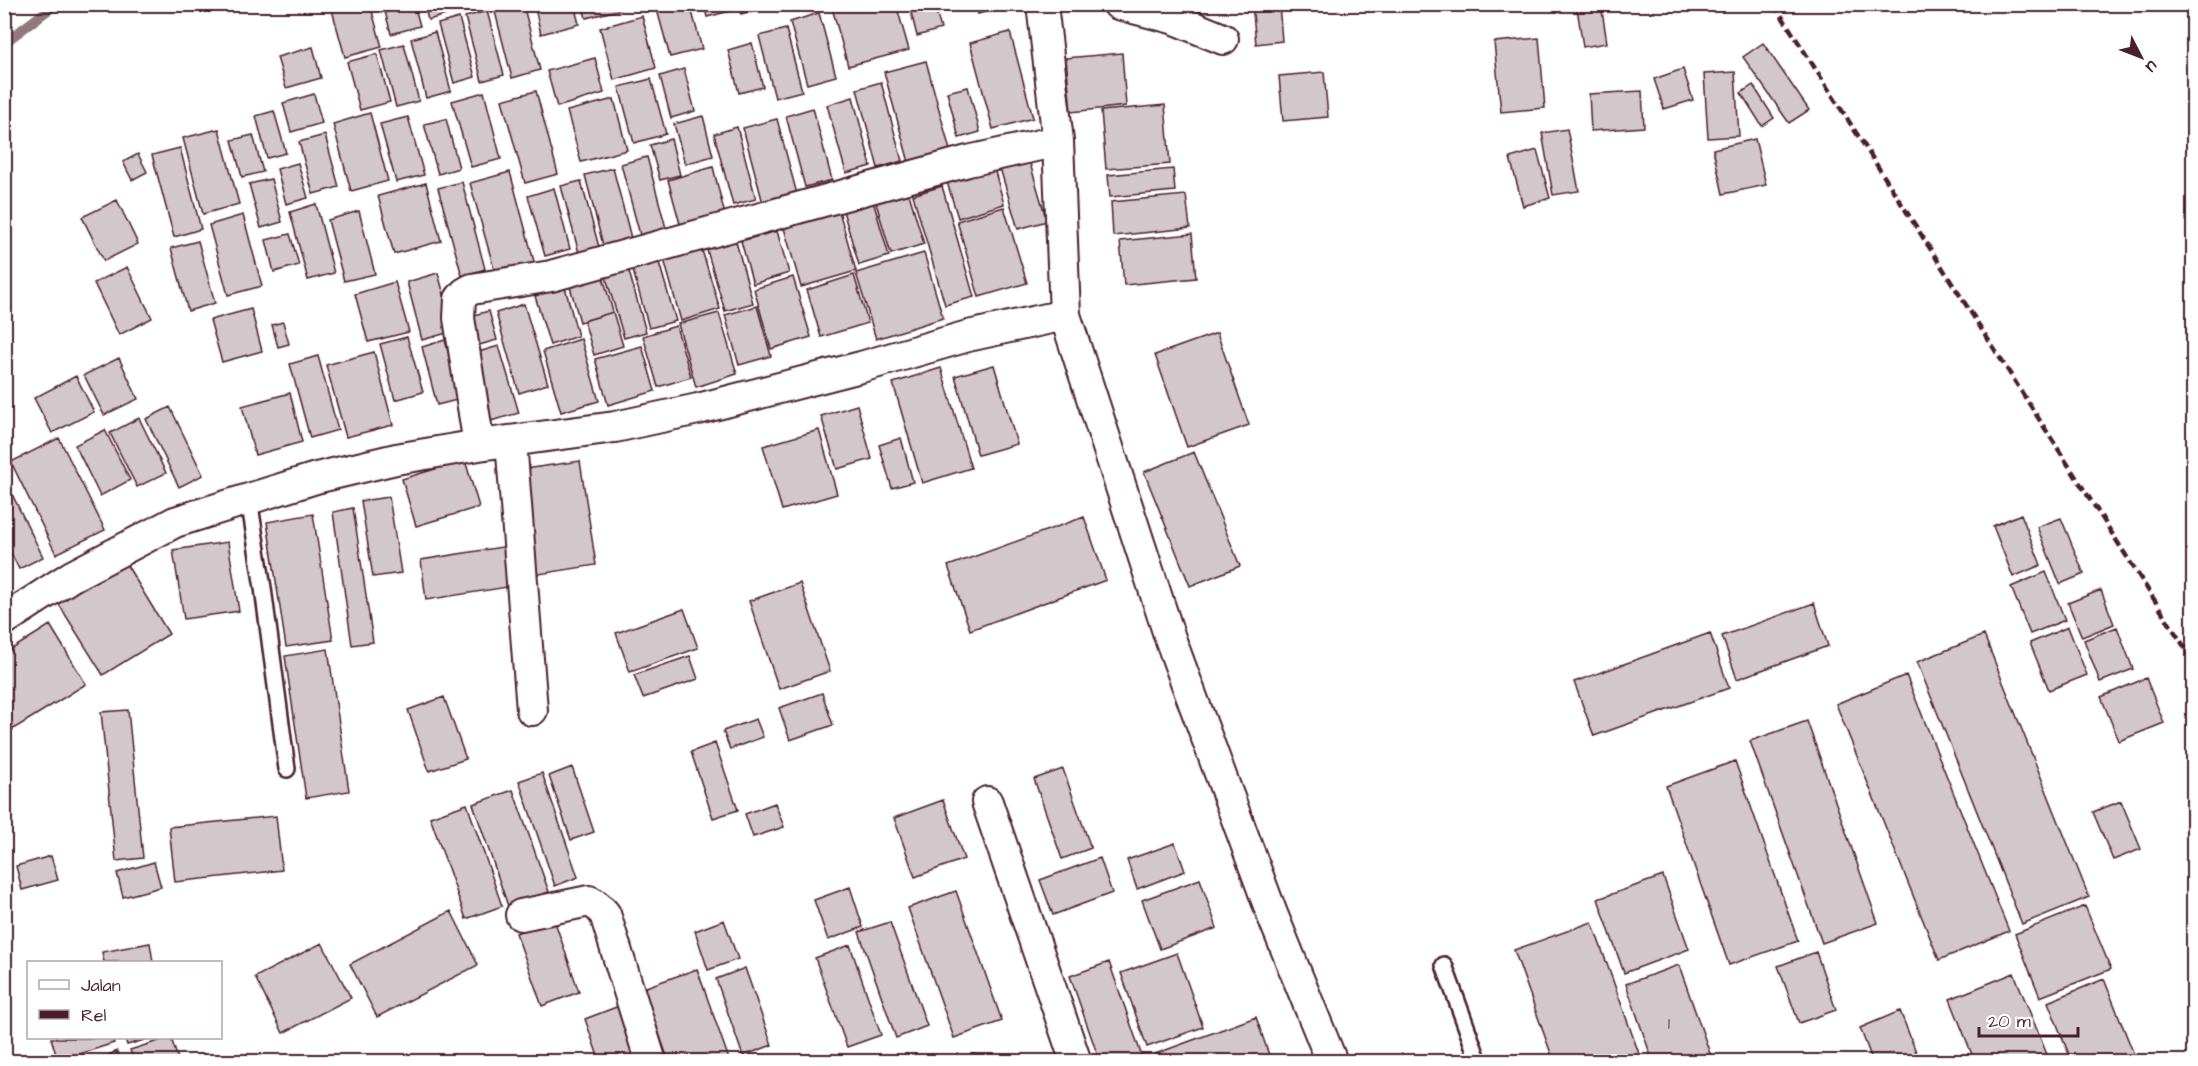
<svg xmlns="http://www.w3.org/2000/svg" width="2198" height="1066" font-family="'Architects Daughter',sans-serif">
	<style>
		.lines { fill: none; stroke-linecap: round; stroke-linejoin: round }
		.stream { stroke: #91787e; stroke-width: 10 }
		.building { fill: #d2c7cb; stroke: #4a1f2b; stroke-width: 1.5 }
		.lane-casing { stroke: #4a1f2b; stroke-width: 20 }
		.street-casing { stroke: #4a1f2b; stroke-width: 34 }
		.lane { stroke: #fff; stroke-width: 15 }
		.street { stroke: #fff; stroke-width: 30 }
		.rail { stroke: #4a1f2b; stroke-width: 4.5; stroke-dasharray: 9 4.5; stroke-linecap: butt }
		.labels { text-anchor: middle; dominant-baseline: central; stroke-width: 4.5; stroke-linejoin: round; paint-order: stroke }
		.number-label { font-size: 18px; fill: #6c4953 }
	</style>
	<rect width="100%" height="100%" fill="#fff"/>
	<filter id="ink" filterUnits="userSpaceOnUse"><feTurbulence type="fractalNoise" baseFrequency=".0167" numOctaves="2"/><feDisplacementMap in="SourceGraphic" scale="12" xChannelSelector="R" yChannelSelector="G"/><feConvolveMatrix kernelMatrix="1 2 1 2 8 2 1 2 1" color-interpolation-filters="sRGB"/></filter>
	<g filter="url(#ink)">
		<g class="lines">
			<path class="stream" d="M4,43L56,4"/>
		</g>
		<path class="building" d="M351,4H370L382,47L345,57L332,10Z
			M383,4H414L420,26L391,34Z
			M424,4H451L453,13L428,20Z
			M505,4H523L540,70L512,78L494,8Z
			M534,4H574L579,24L541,34Z
			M582,4H621L622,9L586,18Z
			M663,4H690L702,49L670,57L656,6Z
			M704,4H737L738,9L707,17Z
			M738,4H775L741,14Z
			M831,4H896L909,50L848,66Z
			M909,4H934L941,29L917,36Z
			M975,4H1014L978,14Z
			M1252,4H1279L1282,41L1256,44Z
			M1373,4H1405V7L1373,10Z
			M1601,4L1607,43L1583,47L1577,8Z
			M487,11L504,75L482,81L465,17Z
			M819,13L836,76L807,84L790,22Z
			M642,16L656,68L614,80L600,28Z
			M459,18L475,77L454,83L438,24Z
			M786,29L802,91L775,98L759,36Z
			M435,32L451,91L426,98L411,39Z
			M1010,32L1033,118L993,129L970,43Z
			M1539,38L1545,108L1501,112L1494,42Z
			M752,43L763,87L739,93L728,50Z
			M1763,43L1809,110L1789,123L1743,57Z
			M404,44L419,101L396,107L381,50Z
			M313,47L321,78L286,88L277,57Z
			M1122,53L1126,106L1071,112L1066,58Z
			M377,54L390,102L360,110L347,62Z
			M595,58L604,93L557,107L547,71Z
			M926,61L951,154L910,166L884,72Z
			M684,69L695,111L671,118L660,76Z
			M1683,69L1693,100L1664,109L1654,79Z
			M1324,72L1328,117L1283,121L1279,76Z
			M1735,72L1739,136L1708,138L1704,74Z
			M651,79L666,134L634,143L619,87Z
			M881,82L902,161L878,168L857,89Z
			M1753,85L1774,118L1762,126L1741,93Z
			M968,87L980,132L959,138L947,92Z
			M536,91L558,174L525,183L502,100Z
			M1642,91L1644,127L1591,131L1589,94Z
			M484,92L501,159L471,167L452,101Z
			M314,94L322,123L291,132L283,103Z
			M853,97L871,166L846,173L827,105Z
			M614,99L627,150L581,162L567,111Z
			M1165,105L1170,164L1106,169L1101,111Z
			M813,108L832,180L805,187L786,116Z
			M274,111L286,153L267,158L256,116Z
			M370,113L388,181L351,191L333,124Z
			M703,116L713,156L685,164L674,124Z
			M408,117L424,175L396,182L380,124Z
			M446,119L459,168L438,174L424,124Z
			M777,119L798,198L764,207L743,128Z
			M737,127L756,199L733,205L714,134Z
			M219,129L239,204L203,214L183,138Z
			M1567,129L1579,191L1553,195L1542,133Z
			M253,135L263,172L242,177L232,140Z
			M325,135L339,187L313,194L299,142Z
			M671,139L680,175L660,180L650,145Z
			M1755,139L1766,185L1723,194L1713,149Z
			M180,148L201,229L174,237L152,155Z
			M1537,150L1550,198L1523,206L1510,158Z
			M138,154L147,172L132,180L123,162Z
			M647,157L666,228L640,235L621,164Z
			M1029,160L1047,221L1018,229L1000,168Z
			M298,163L308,198L286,204L277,169Z
			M713,167L727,223L683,235L668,180Z
			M613,168L632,242L604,249L585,175Z
			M994,168L1004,204L958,218L947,182Z
			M1173,169L1175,191L1110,197L1108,175Z
			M510,172L535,265L496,276L470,183Z
			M271,179L282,222L261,228L249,184Z
			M581,181L599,247L579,253L561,186Z
			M462,182L485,269L462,276L438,188Z
			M426,183L441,241L394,254L378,196Z
			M942,186L974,297L945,305L913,195Z
			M554,188L570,249L545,256L528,196Z
			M909,194L924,244L891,254L876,203Z
			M1186,195L1190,228L1113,236L1111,202Z
			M117,200L138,244L104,261L82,217Z
			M873,201L889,256L859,265L843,211Z
			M316,204L334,273L308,280L290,212Z
			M1004,207L1027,283L979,297L957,221Z
			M359,211L375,274L344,281L328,220Z
			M839,211L856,271L801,287L784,228Z
			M243,215L262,286L228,295L209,225Z
			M777,231L789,273L753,284L741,241Z
			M290,234L299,265L274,272L266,240Z
			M1192,234L1196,278L1124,285L1120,241Z
			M735,238L753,303L725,311L706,247Z
			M198,241L215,303L188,311L171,248Z
			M701,247L720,309L681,321L664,259Z
			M924,253L943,318L876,339L856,273Z
			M658,259L676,321L649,328L632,267Z
			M127,267L152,318L119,335L94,283Z
			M628,268L646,332L624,338L605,274Z
			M601,270L613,312L580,322L568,280Z
			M438,273L454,331L422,340L407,282Z
			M854,275L868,323L821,337L807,290Z
			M793,277L811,337L771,349L754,289Z
			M395,282L409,332L368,342L355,294Z
			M565,287L578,336L550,345L535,296Z
			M524,304L548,384L519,393L496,313Z
			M757,306L771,356L739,365L725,315Z
			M251,309L262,351L222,362L210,320Z
			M489,311L497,340L472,347L463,318Z
			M613,312L623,346L594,355L584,321Z
			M719,313L737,374L696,387L678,324Z
			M283,322L289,344L278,347L272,325Z
			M676,326L691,377L658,387L643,336Z
			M1217,333L1249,425L1187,447L1155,355Z
			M407,337L423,392L395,400L380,344Z
			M581,339L599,401L561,412L543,351Z
			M445,340L461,399L437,405L422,347Z
			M499,346L519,413L487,422L468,355Z
			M642,346L655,391L608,405L595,359Z
			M374,352L393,425L346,437L326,365Z
			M318,356L338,430L310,438L290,364Z
			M119,358L138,399L104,415L84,375Z
			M994,365L1017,444L978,455L955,376Z
			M941,368L971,468L922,483L893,383Z
			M76,376L94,412L52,433L34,398Z
			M290,393L302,442L255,455L242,406Z
			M857,405L872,459L837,469L821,416Z
			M170,407L203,475L179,487L146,419Z
			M139,418L166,473L137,487L110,433Z
			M105,430L130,480L100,496L75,445Z
			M819,430L837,494L782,510L763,446Z
			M59,438L105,530L56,554L11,462Z
			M901,438L913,482L892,488L879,445Z
			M1194,452L1240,566L1190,586L1144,472Z
			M465,460L479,507L416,526L402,479Z
			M580,461L596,565L533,575L518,470Z
			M6,482L43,557L19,569L4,539V483Z
			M389,497L401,573L373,577L361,501Z
			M353,508L373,642L352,645L333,512Z
			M313,514L333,640L286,647L267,522Z
			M2021,514L2041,565L2013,577L1993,526Z
			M1084,517L1106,580L970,630L948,566Z
			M2061,518L2084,574L2060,584L2037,527Z
			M228,542L239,611L184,619L173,550Z
			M508,546L514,586L426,600L421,560Z
			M125,562L169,634L103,675L58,603Z
			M2046,572L2065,620L2030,634L2011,587Z
			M800,583L830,671L779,689L749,601Z
			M2101,590L2114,624L2082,637L2068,603Z
			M1814,603L1828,646L1737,679L1722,636Z
			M684,609L698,648L630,672L616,633Z
			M50,625L86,684L7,733L4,729V654Z
			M2068,627L2087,675L2049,690L2030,643Z
			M2117,627L2133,669L2100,682L2084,640Z
			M1710,633L1729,688L1594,736L1574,682Z
			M1984,635L2089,897L2022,924L1917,662Z
			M328,649L349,791L306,798L285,656Z
			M690,656L698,679L643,698L634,675Z
			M1906,675L2009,931L1939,960L1836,704Z
			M2146,678L2164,723L2119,741L2101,697Z
			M822,693L833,725L790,740L779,708Z
			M444,697L466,759L429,771L408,710Z
			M128,710L143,858L116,861L101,712Z
			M756,719L763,737L730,749L723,731Z
			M1807,721L1878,923L1822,943L1750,741Z
			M715,743L738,810L713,818L691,752Z
			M1735,761L1798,941L1729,965L1666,786Z
			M572,767L594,832L571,840L549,776Z
			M1063,769L1091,848L1062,859L1034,779Z
			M542,773L578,877L555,886L519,781Z
			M513,790L549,892L508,906L473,804Z
			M943,800L964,859L915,877L894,818Z
			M2121,801L2141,849L2113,860L2093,812Z
			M775,803L784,827L753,837L745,814Z
			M467,804L502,906L466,919L430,817Z
			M276,816L282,870L175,882L169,827Z
			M1175,843L1185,871L1137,889L1127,860Z
			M51,856L58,880L22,890L16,866Z
			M1100,858L1112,893L1053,915L1040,880Z
			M154,862L161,887L123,897L117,873Z
			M1663,876L1689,949L1624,973L1598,899Z
			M1200,879L1217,928L1160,949L1142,900Z
			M850,887L863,927L828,940L814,900Z
			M956,891L1002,1021L954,1038L908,908Z
			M2085,906L2111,969L2040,997L2015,934Z
			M451,911L478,965L377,1017L350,964Z
			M554,919L579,992L542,1006L516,933Z
			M724,920L738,959L708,970L695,931Z
			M890,922L927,1026L896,1038L859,932Z
			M1592,922L1642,1062H1554L1514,950Z
			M150,943L153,962H104L102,952Z
			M322,943L351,998L283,1033L255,977Z
			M850,945L881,1035L847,1047L815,958Z
			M1816,952L1836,1010L1799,1023L1778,966Z
			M1177,953L1203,1027L1147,1047L1121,973Z
			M1109,962L1144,1062H1100L1070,976Z
			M1679,965L1713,1062H1653L1626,984Z
			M745,968L772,1045L743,1056L716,979Z
			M697,969L730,1062H669L643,988Z
			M2014,973L2050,1062H1975L1950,999Z
			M2104,979L2137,1062H2072L2048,1002Z
			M619,1006L639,1062H600L585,1019Z
			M1900,1011L1920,1062H1873L1860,1028Z
			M1256,1017L1271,1061L1158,1062L1155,1054Z
			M51,1038H112L114,1043L58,1061Z
			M125,1038H151L127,1045Z
			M168,1038H171L179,1062H134L130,1050Z
			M117,1051L121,1062H94Z
			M974,1054L977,1062H953Z"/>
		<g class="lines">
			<g class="lane-casing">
				<path id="lane" d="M249,499L263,588L287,769
					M1444,965L1479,1062"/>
			</g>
			<g class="street-casing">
				<path id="street" d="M1042,4L1058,141L1065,315L1171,641L1272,914L1332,1062
					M1118,4L1172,18L1223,39
					M511,441L532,710
					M479,445L459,318L460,299L465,293L472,289L551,276L968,161L1058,141
					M4,620L72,576L175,522L316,478L396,459L479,445L615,427L698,409L861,367L968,336L1065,315
					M987,802L1076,1062
					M521,915L589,901C596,903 600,909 605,914L651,1062"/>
			</g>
			<use href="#lane" class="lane"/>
			<use href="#street" class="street"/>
			<path class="rail" d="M1774,4L2194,662"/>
		</g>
	</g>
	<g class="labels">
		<g class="number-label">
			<text x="1669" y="1023">1</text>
		</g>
	</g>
	<rect width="2198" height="1066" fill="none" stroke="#fff" stroke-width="24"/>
	<rect x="12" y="12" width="2174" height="1042" fill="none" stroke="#4a1f2b" stroke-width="2" filter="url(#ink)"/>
	<rect x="27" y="961" width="195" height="78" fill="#ffffff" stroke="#b7a5aa" stroke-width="1.5"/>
	<rect x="39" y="980" width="30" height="9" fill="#ffffff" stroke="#b7a5aa" stroke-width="1.5"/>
	<text x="81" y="991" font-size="18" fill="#4a1f2b">Jalan</text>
	<rect x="39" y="1010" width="30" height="9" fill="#4a1f2b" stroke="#b7a5aa" stroke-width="1.5"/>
	<text x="81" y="1021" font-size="18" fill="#4a1f2b">Rel</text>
	<g transform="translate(2141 57) rotate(132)" stroke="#ffffff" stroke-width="4.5" paint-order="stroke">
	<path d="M0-4.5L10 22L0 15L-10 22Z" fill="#4a1f2b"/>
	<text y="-9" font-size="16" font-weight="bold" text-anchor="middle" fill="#4a1f2b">U</text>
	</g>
	<path d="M1979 1027v9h99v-9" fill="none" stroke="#4a1f2b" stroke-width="3"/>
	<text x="1988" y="1027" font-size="18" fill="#4a1f2b" stroke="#ffffff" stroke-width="4.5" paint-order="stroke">20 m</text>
</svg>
